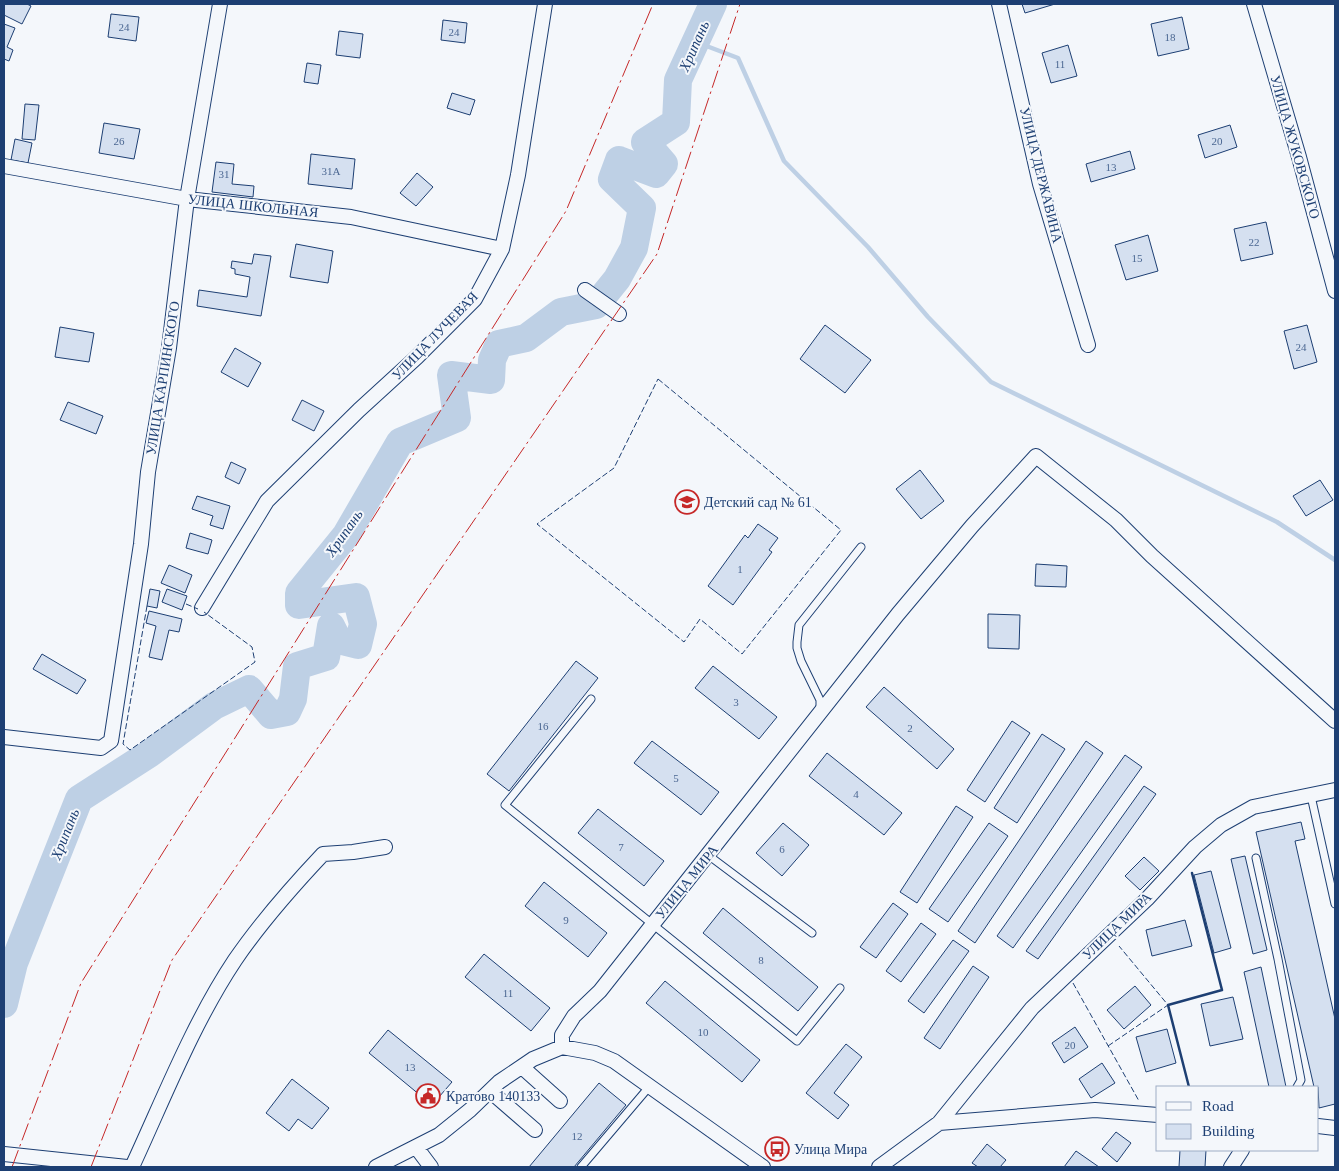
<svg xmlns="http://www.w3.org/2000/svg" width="1339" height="1171" font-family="Georgia,serif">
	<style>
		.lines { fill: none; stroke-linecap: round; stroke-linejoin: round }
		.stream { stroke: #bed0e5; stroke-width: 4.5 }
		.river { stroke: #bed0e5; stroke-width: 28 }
		.building { fill: #d5e0f0; stroke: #1d3f73 }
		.lane-casing { stroke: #1d3f73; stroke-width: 9 }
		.street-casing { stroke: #1d3f73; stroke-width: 16 }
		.lane { stroke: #f4f7fb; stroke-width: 7 }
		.street { stroke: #f4f7fb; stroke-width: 14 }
		.fence { stroke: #1d3f73; stroke-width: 1; stroke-dasharray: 6 2.5; stroke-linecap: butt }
		.wall { stroke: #1d3f73; stroke-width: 2.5 }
		.power { stroke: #c62828; stroke-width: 1; stroke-dasharray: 18 4 2.5 4; stroke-linecap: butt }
		.labels { text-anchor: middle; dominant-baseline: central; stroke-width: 4; stroke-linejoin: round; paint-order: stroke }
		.number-label { font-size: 11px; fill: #4b6792 }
		.street-label { font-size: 14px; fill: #1d3f73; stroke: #f4f7fb }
		.poi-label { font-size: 14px; fill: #1d3f73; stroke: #f4f7fb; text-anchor: start }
		.water-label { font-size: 15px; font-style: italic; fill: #1d3f73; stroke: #f4f7fb }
	</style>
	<rect width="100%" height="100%" fill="#f4f7fb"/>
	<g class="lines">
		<path class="stream" d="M696,42L738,58L784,161L868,247L928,317L991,382L1277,522L1335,560"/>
		<path class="river" d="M4,1004L14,963L79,799L149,754L214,706L249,689L271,715L287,712L293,699L297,666L326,657L331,626L338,640L358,645L363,624L356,597L299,605V593L346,535L400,442L457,418L451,375L491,380L492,360L499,344L526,338L561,312L596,305L617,279L634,248L642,208L612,179L619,160L656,174L664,164L645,142L676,122L678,80L713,4"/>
	</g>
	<path class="building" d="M4,4H27L31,6L22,24L4,15Z
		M1022,4H1055L1025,13Z
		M111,14L139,17L136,41L108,37Z
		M1182,17L1189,49L1158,56L1151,24Z
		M443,20L467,23L465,43L441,40Z
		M4,24L15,28L7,47L13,50L9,61L4,59Z
		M339,31L363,34L360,58L336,55Z
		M1068,45L1077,76L1051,83L1042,53Z
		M307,63L321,65L318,84L304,82Z
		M452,93L475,100L470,115L447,108Z
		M25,104L39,105L35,140L22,139Z
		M104,123L140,129L134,159L99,153Z
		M1230,125L1237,147L1205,158L1198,135Z
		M15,139L32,143L28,163L11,160Z
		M1130,151L1135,169L1091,182L1086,164Z
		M311,154L355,159L352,189L308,184Z
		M216,162L234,164L232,184L254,186L253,197L212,192Z
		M417,173L433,187L416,206L400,193Z
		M1266,222L1273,254L1241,261L1234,229Z
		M1148,235L1158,271L1126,280L1115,245Z
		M296,244L333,251L328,283L290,277Z
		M254,254L271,256L261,316L197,306L199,290L247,297L250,277L235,274V269L231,268L232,261L252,264Z
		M825,325L871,360L845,393L800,359Z
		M1307,325L1317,362L1294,369L1284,331Z
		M60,327L94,333L89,362L55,357Z
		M235,348L261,363L248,387L221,372Z
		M302,400L324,411L314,431L292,420Z
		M68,402L103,416L96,434L60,420Z
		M231,462L246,469L239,484L225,477Z
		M920,470L944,501L921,519L896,489Z
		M1320,480L1333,500L1306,516L1293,496Z
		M197,496L230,506L223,529L210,525L213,516L192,509Z
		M758,524L778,538L769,550L772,552L733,605L708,586L745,535L748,538Z
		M190,533L212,540L208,554L186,548Z
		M1036,564L1067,566L1066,587L1035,586Z
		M169,565L192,575L185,593L161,583Z
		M150,589L160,591L157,608L147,606Z
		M167,589L187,596L182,610L162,602Z
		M149,611L182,619L179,632L169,630L162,660L149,657L156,626L146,623Z
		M988,614L1020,615L1019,649L988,648Z
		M42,654L86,680L77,694L33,669Z
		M576,661L598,678L509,791L487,774Z
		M713,666L777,717L759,739L695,688Z
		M884,687L954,749L937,769L866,707Z
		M1012,721L1030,733L985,802L967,790Z
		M1042,734L1065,749L1017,823L994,808Z
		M652,741L719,792L701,815L634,763Z
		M1086,741L1103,753L975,943L958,931Z
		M827,753L902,813L884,835L809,776Z
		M1125,755L1142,767L1013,948L997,936Z
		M1144,786L1156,794L1038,959L1026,951Z
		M956,806L973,817L917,903L900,892Z
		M598,809L664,861L644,886L578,833Z
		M1301,822L1305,839L1295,841L1335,1019V1104L1319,1108L1318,1087H1314L1256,832Z
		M783,823L809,845L782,876L756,853Z
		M989,823L1008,836L948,922L929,909Z
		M1245,856L1267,950L1253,954L1231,859Z
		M1144,857L1159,871L1140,890L1125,876Z
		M1211,871L1231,948L1214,953L1194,875Z
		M544,882L607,933L588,957L525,906Z
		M893,903L908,914L876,958L860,947Z
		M723,908L818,987L798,1011L703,933Z
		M1185,920L1192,946L1152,956L1146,930Z
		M921,923L936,934L901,982L886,971Z
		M953,940L969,951L924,1013L908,1001Z
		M484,954L550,1008L531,1031L465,977Z
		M973,966L989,977L940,1049L924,1038Z
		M1261,967L1286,1087H1269L1247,985L1244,972Z
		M665,981L760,1060L742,1082L646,1003Z
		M1135,986L1151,1005L1124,1029L1107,1010Z
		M1233,997L1243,1039L1210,1046L1201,1004Z
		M1075,1027L1088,1047L1064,1063L1052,1043Z
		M1167,1029L1176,1063L1146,1072L1136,1037Z
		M388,1030L452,1082L432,1105L369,1053Z
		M846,1044L862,1057L834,1093L849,1105L838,1119L806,1093Z
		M1102,1063L1115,1083L1091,1098L1079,1079Z
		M292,1079L329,1108L312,1129L298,1119L289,1131L266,1113Z
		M599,1083L626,1105L574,1167H529Z
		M1116,1132L1131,1143L1117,1162L1102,1149Z
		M987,1144L1006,1160L1000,1167H978L972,1163Z
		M1180,1150H1206L1205,1167H1179Z
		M1076,1151L1099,1167H1064Z"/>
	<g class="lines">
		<g class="lane-casing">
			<path id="lane" d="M591,699L505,805L797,1041L840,988
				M820,709V700L801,661L797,648V642L799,625L861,547
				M1311,796L1335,904
				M708,855L812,933
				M1256,858L1278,959L1301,1080L1297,1087
				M581,1167L649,1087"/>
		</g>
		<g class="street-casing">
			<path id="street" d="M999,4L1040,184L1088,345
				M1254,4L1299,157L1335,291
				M4,166L187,199L351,217L502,249
				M585,290L619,314
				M202,608L267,501L359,410L417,357L475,299L502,249L518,175L545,4
				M4,737L101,748L111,741L141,544L148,472L169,348L187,199L220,4
				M562,1047V1035L574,1016L600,991L898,614L972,526L1036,456L1116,520L1152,556L1335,721
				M522,1067L560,1101
				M490,1091L535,1130
				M939,1123L1032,1008L1147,899L1195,847L1221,825L1253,807L1335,790
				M1318,1126L1335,1128
				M416,1147L431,1167
				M4,1154L127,1167
				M132,1167C164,1098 193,1023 235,960C261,922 291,888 323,854L353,852L385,847
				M376,1167L439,1135L470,1110L499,1082L533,1059L562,1047L595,1053L614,1061L763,1167
				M879,1167L939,1123L1095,1110L1158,1115
				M1231,1167L1242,1150"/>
		</g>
		<use href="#lane" class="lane"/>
		<use href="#street" class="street"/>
		<path class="fence" d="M658,379L841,530L742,654L700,619L684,642L537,524L614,468Z
			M186,604L198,609
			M147,606L123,744L130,750L255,662L252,647L204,612
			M1073,983L1139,1101
			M1108,1046L1168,1005L1119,946"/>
		<path class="wall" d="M1189,1087L1168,1005L1222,990L1192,873"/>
		<path class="power" d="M12,1167L81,983L566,211L653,4
			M91,1167L172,960L657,254L740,4"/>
	</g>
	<defs>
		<g id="school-ring" transform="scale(1.25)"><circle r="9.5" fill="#f4f7fb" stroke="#c62828" stroke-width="1.5"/><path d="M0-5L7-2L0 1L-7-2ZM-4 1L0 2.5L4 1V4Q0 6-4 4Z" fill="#c62828"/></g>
		<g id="civic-ring" transform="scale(1.25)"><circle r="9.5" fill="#f4f7fb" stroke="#c62828" stroke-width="1.5"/><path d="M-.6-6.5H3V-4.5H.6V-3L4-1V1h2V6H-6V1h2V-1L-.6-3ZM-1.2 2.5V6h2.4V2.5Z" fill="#c62828"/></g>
		<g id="bus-ring" transform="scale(1.25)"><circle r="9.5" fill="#f4f7fb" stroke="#c62828" stroke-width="1.5"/><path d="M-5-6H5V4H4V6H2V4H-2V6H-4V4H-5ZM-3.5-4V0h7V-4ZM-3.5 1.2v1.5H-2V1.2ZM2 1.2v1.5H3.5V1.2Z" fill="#c62828"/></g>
	</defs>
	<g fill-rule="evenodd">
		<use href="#school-ring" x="687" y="502"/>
		<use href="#civic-ring" x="428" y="1096"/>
		<use href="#bus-ring" x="777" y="1149"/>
	</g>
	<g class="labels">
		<g class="number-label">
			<text x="124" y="27">24</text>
			<text x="454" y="32">24</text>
			<text x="1170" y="37">18</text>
			<text x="1060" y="64">11</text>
			<text x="119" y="141">26</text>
			<text x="1217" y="141">20</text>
			<text x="1111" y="167">13</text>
			<text x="331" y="171">31А</text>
			<text x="224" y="174">31</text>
			<text x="1254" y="242">22</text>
			<text x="1137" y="258">15</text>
			<text x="1301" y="347">24</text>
			<text x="740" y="569">1</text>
			<text x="736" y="702">3</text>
			<text x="543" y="726">16</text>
			<text x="910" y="728">2</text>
			<text x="676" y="778">5</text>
			<text x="856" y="794">4</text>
			<text x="621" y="847">7</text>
			<text x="782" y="849">6</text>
			<text x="566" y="920">9</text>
			<text x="761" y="960">8</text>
			<text x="508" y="993">11</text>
			<text x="703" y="1032">10</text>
			<text x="1070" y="1045">20</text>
			<text x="410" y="1067">13</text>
			<text x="577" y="1136">12</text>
		</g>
		<g class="street-label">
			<text transform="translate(1295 147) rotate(74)">УЛИЦА ЖУКОВСКОГО</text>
			<text transform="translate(1041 175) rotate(76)">УЛИЦА ДЕРЖАВИНА</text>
			<text transform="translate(253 206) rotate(6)">УЛИЦА ШКОЛЬНАЯ</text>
			<text transform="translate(435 336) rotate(-46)">УЛИЦА ЛУЧЕВАЯ</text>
			<text transform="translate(163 378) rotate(-81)">УЛИЦА КАРПИНСКОГО</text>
			<text transform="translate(687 882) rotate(-51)">УЛИЦА МИРА</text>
			<text transform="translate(1117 926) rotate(-44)">УЛИЦА МИРА</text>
		</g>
		<g class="poi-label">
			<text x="704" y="502">Детский сад № 61</text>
			<text x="446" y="1096">Кратово 140133</text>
			<text x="794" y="1149">Улица Мира</text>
		</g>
		<g class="water-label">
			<text transform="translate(694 46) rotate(-66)">Хрипань</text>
			<text transform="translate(344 533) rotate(-55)">Хрипань</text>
			<text transform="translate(65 834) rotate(-68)">Хрипань</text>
		</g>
	</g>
	<rect width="1339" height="1171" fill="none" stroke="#1d3f73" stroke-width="10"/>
	<rect x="1156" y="1086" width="162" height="65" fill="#f4f7fb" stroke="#9eadc5"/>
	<rect x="1166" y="1102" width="25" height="8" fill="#f4f7fb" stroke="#9eadc5"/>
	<text x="1202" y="1111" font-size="15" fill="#1d3f73">Road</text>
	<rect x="1166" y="1124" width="25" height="15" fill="#d5e0f0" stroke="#9eadc5"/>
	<text x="1202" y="1136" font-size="15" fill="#1d3f73">Building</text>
</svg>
